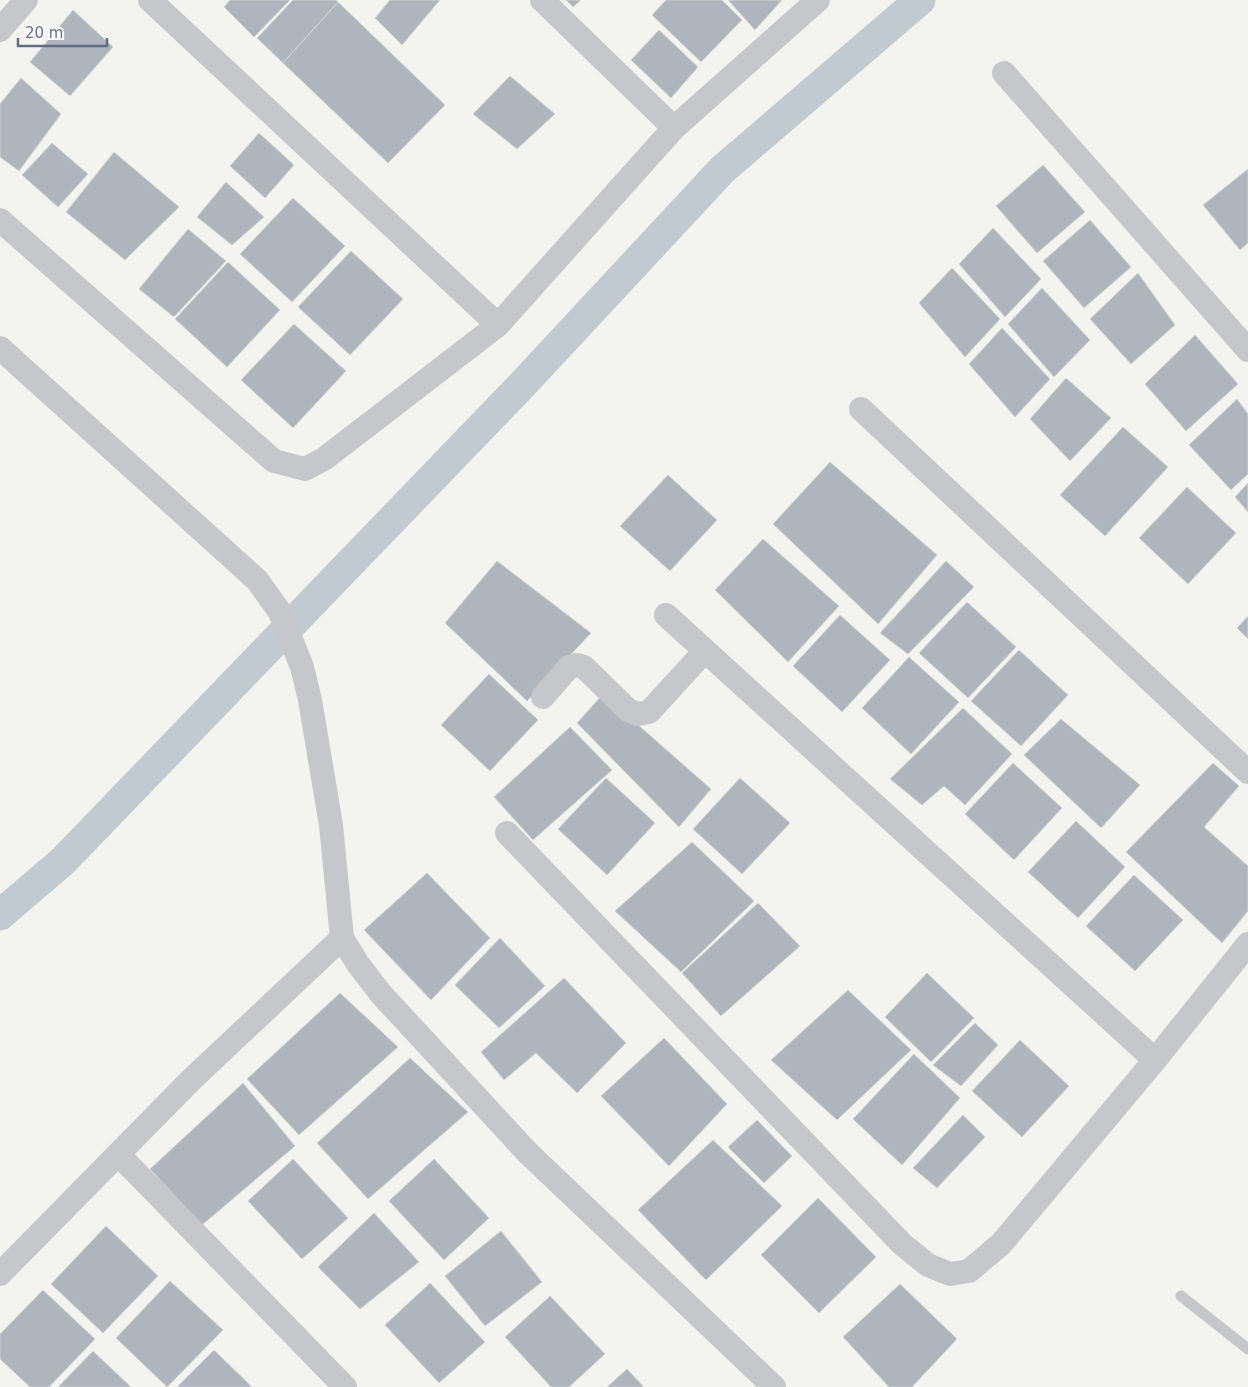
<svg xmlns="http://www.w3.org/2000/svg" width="1248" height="1387" font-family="'DejaVu Sans',sans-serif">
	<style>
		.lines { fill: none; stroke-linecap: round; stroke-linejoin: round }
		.canal { stroke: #c2cad1; stroke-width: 31 }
		.building { fill: #afb5bc; stroke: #d4d5d2 }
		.lane { stroke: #c5c7cb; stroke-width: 11 }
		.street { stroke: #c5c7cb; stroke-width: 24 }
	</style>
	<rect width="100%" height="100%" fill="#f3f4ef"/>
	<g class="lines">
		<path class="canal" d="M0,915L63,861L522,385L722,170L920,0"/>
	</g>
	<path class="building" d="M230,0H290L254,37L224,7Z
		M293,0H336L338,2L283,63L257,38Z
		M390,0H440L402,45L375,18Z
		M566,0H581L573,7Z
		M666,0H722L742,20L701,62L652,15Z
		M728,0H782L755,30Z
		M338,2L445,105L388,163L283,63Z
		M73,10L113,47L70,96L30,62Z
		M659,30L698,67L671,98L631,60Z
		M510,76L555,114L517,149L473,114Z
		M21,78L61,114L19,171L0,157V104Z
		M259,133L294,165L265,198L230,166Z
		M52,143L88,174L58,207L22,175Z
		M114,152L179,207L125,260L66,212Z
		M1043,165L1085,212L1037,253L996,206Z
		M1248,169V243L1240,250L1203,205Z
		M226,182L264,217L232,245L197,217Z
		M293,198L345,246L292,302L240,254Z
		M1090,220L1131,267L1084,308L1043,261Z
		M993,228L1041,279L1005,317L959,264Z
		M188,229L226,261L174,317L139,289Z
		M351,251L403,299L350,355L298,307Z
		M228,262L280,310L227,367L175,319Z
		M952,268L1000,319L965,357L919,303Z
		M1138,273L1175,325L1131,364L1090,319Z
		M1042,288L1090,340L1054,377L1008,324Z
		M294,324L346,371L293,428L241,380Z
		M1002,328L1050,379L1015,417L969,364Z
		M1195,335L1238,384L1186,431L1145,384Z
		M1066,378L1111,418L1070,461L1030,419Z
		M1237,399L1248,414V474L1231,490L1189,445Z
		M1123,427L1168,467L1105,536L1060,495Z
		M830,462L937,555L878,624L773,524Z
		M668,475L717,520L670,571L620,526Z
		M1248,483V512L1235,497Z
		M1187,487L1236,533L1188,584L1139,538Z
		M763,539L839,606L788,662L715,590Z
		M497,561L591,633L527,701L445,623Z
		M946,561L974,587L908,654L880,633Z
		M967,602L1016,647L968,698L919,653Z
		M840,615L890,660L842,712L793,666Z
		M1248,616V639L1237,628Z
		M1019,650L1068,695L1021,746L971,701Z
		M909,657L959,702L911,754L862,708Z
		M489,674L538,720L490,771L441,725Z
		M603,694L711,789L679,827L577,723Z
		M963,708L1012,754L965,805L944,786L922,805L890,779Z
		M1061,719L1140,785L1101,828L1024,755Z
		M570,727L612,770L533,840L494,797Z
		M1013,763L1062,808L1014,860L965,814Z
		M1213,763L1239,786L1204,827L1248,866V911L1222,943L1126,852Z
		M606,778L655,823L607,875L558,829Z
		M740,778L790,823L742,874L693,829Z
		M1076,821L1125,867L1078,918L1028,872Z
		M692,842L754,901L681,972L615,911Z
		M427,873L490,938L431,1000L364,930Z
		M1134,875L1183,920L1135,971L1086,926Z
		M758,903L800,946L721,1016L682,973Z
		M500,938L545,986L499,1028L455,985Z
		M927,973L974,1018L931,1062L885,1017Z
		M564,978L626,1043L577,1093L536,1053L504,1080L481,1052Z
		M848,990L911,1050L837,1120L771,1060Z
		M340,993L398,1047L299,1135L247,1079Z
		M975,1023L998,1045L961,1086L933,1065Z
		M664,1038L727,1104L669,1166L601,1096Z
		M1020,1040L1069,1086L1022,1137L972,1091Z
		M914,1054L960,1098L902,1165L853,1119Z
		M410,1058L468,1112L368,1199L317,1143Z
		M243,1083L295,1146L202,1225L150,1169Z
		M963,1115L985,1137L937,1188L913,1168Z
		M757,1120L792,1156L764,1183L728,1147Z
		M713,1140L782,1206L706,1280L638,1210Z
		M293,1159L348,1218L302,1259L248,1201Z
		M434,1159L489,1218L444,1260L389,1201Z
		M818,1198L876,1257L819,1313L761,1255Z
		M374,1213L419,1262L360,1309L318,1267Z
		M106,1226L158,1276L103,1333L51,1284Z
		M501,1231L542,1282L485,1326L445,1276Z
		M170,1281L223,1330L167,1387L116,1338Z
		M430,1283L485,1342L439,1383L385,1325Z
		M900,1284L957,1339L912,1387H889L843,1337Z
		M43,1290L95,1339L49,1387H30L0,1359V1334Z
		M550,1296L605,1354L569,1387H551L505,1337Z
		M214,1350L252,1387H177Z
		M93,1351L131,1387H58Z
		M627,1369L644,1387H607Z"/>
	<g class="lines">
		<path class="lane" d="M1181,1296L1248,1349"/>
		<path class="street" d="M150,0L498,325
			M542,0L674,128
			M0,30L26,0
			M1004,73L1248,350
			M0,220L274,461L305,469L324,459L498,325L674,128L818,0
			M0,348L257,580L280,612L302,667L310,700L331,825L342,938L358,964L381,994L528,1153L774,1387
			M861,409L1248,772
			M666,615L1155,1060
			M543,697L569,667L577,665L584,667L628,710L638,714L649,712L705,651
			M507,833L902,1244L928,1265L950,1274L969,1271L1001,1244L1155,1060L1248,944
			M118,1154L345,1387
			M0,1274L191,1080L342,938"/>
	</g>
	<path d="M18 38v8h89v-8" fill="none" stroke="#606d83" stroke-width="2.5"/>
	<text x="25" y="38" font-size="15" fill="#606d83" stroke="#ffffff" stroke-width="4" paint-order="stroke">20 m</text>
</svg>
